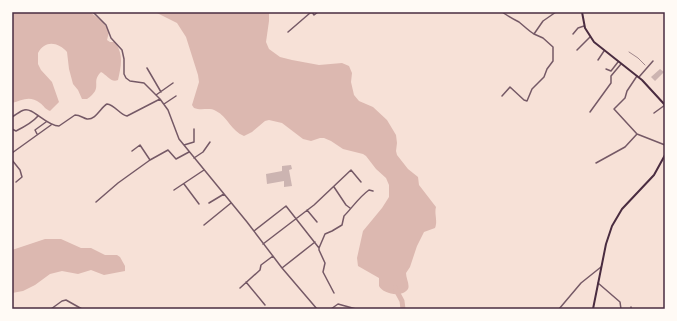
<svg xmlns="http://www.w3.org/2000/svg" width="677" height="321" font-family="'Work Sans',sans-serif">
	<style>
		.water { fill: #dcb8b0 }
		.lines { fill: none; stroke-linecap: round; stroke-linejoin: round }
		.river { stroke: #dcb8b0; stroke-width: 5 }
		.building { fill: #ccb4b1 }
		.path { stroke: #4a2c40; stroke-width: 0.5 }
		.minor { stroke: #755966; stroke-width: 1.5 }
		.secondary { stroke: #4a2c40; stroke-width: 2 }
		.neatline { fill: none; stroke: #4a2c40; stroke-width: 1.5 }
	</style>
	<rect width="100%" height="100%" fill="#f7e1d7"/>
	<path class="water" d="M12,12H90L103,22L107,28L109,32L107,40L110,42H115C124,55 121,66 118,80C111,83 107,75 101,72C90,83 104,87 87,99H82L78,90L73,84L69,69L67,52C58,42 45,40 38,53V64L41,70L52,82L59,102L50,111C45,109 44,106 40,103C30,95 22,100 12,103Z
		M155,12H269V21L266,42L269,49L280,57L292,60L319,65L342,63L349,66L352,73L351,82L354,95L359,101L373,107L387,120L396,135L397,143L396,151L397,155L408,169L418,177L419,185L436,207C434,214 438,221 435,228L424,232L417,246L410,267L406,273C406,278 410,285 408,289C402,298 383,294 379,286V278L358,266L357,258L363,231L382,208L389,197V185L386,178L376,169L366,156L363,154L343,149L331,141L324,138H320L311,141L303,139L282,123L269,120L265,121L252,132L244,136C231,131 228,117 216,111C210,107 201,111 194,108L192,105L199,82L198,75L186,37L177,23Z
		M45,239H61L81,248H91L105,255H117L120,257L125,266V271L104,275L91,270L78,274L62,271L50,274L35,285L23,291L12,293V250Z"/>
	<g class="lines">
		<path class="river" d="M395,288L402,301L403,309"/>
	</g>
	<path class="building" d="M660,69L664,72L655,81L651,77Z
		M291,165L292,169L289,170L292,186L284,187V181L267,184L266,174L282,171V166Z"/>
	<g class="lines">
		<path class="path" d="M629,52L638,58L645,65"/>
		<path class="minor" d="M93,12L106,25L111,38L122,50L124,59V74L126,78L130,81L144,83L160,99L168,110L179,139L247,222L282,268L317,309
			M502,12C508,16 513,19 519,22C524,26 529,31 534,34L543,21L556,12
			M288,32L310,13L312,12L314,15L318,12
			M573,34L578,28L584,26
			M577,50L590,37
			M598,60L604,51
			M147,68L161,92
			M606,69L611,71L618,62
			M637,76L627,91L625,98L614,109L637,134L665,145
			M639,77L653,61
			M156,95L173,83
			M502,96L510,87L524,100L527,101L532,89L544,77L547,69L553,61V47L543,38L534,34
			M164,104L176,96
			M590,112L611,83V76L621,64
			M654,113L665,105
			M12,117C16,115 20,111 24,110C33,107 46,126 59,126L75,115C80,115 83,118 87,119C96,120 101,107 107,104C115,105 119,114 127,116L160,99
			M12,129L16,131C24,127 32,123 38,116
			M37,134L35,130L46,122
			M184,145L194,142V129
			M132,151L140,145L150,160L168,150L176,159L189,152
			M12,153L51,125
			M194,158L203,152L210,142
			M12,160L20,170L22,177L16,182
			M596,163L625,147L637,134
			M184,184L199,204
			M334,187L346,205L350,208
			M174,190L204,170
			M96,202L118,183L150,160
			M209,203L224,194
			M307,210L317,222
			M204,225L231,203
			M254,231L286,206L319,248V250L325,263L323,272L334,293
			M263,244L314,205L351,170L361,182
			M319,248L325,234L332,231L342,225L344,216C352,208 359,197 369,190L373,191
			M282,268L315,242
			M246,282L265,305
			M598,283L620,302L621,309
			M240,288L260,270L261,265L273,256
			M631,307V309
			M51,309L62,301L66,300L82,309
			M331,309L338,304L356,309
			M559,309L581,283L601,267"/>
		<path class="secondary" d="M582,12L585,28L594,42L642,80L665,105
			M593,309L606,244L612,226L622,209L654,175L665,155"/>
	</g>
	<rect width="677" height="321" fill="none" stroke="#fffaf5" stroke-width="26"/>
	<rect x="13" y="13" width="651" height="295" class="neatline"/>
</svg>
